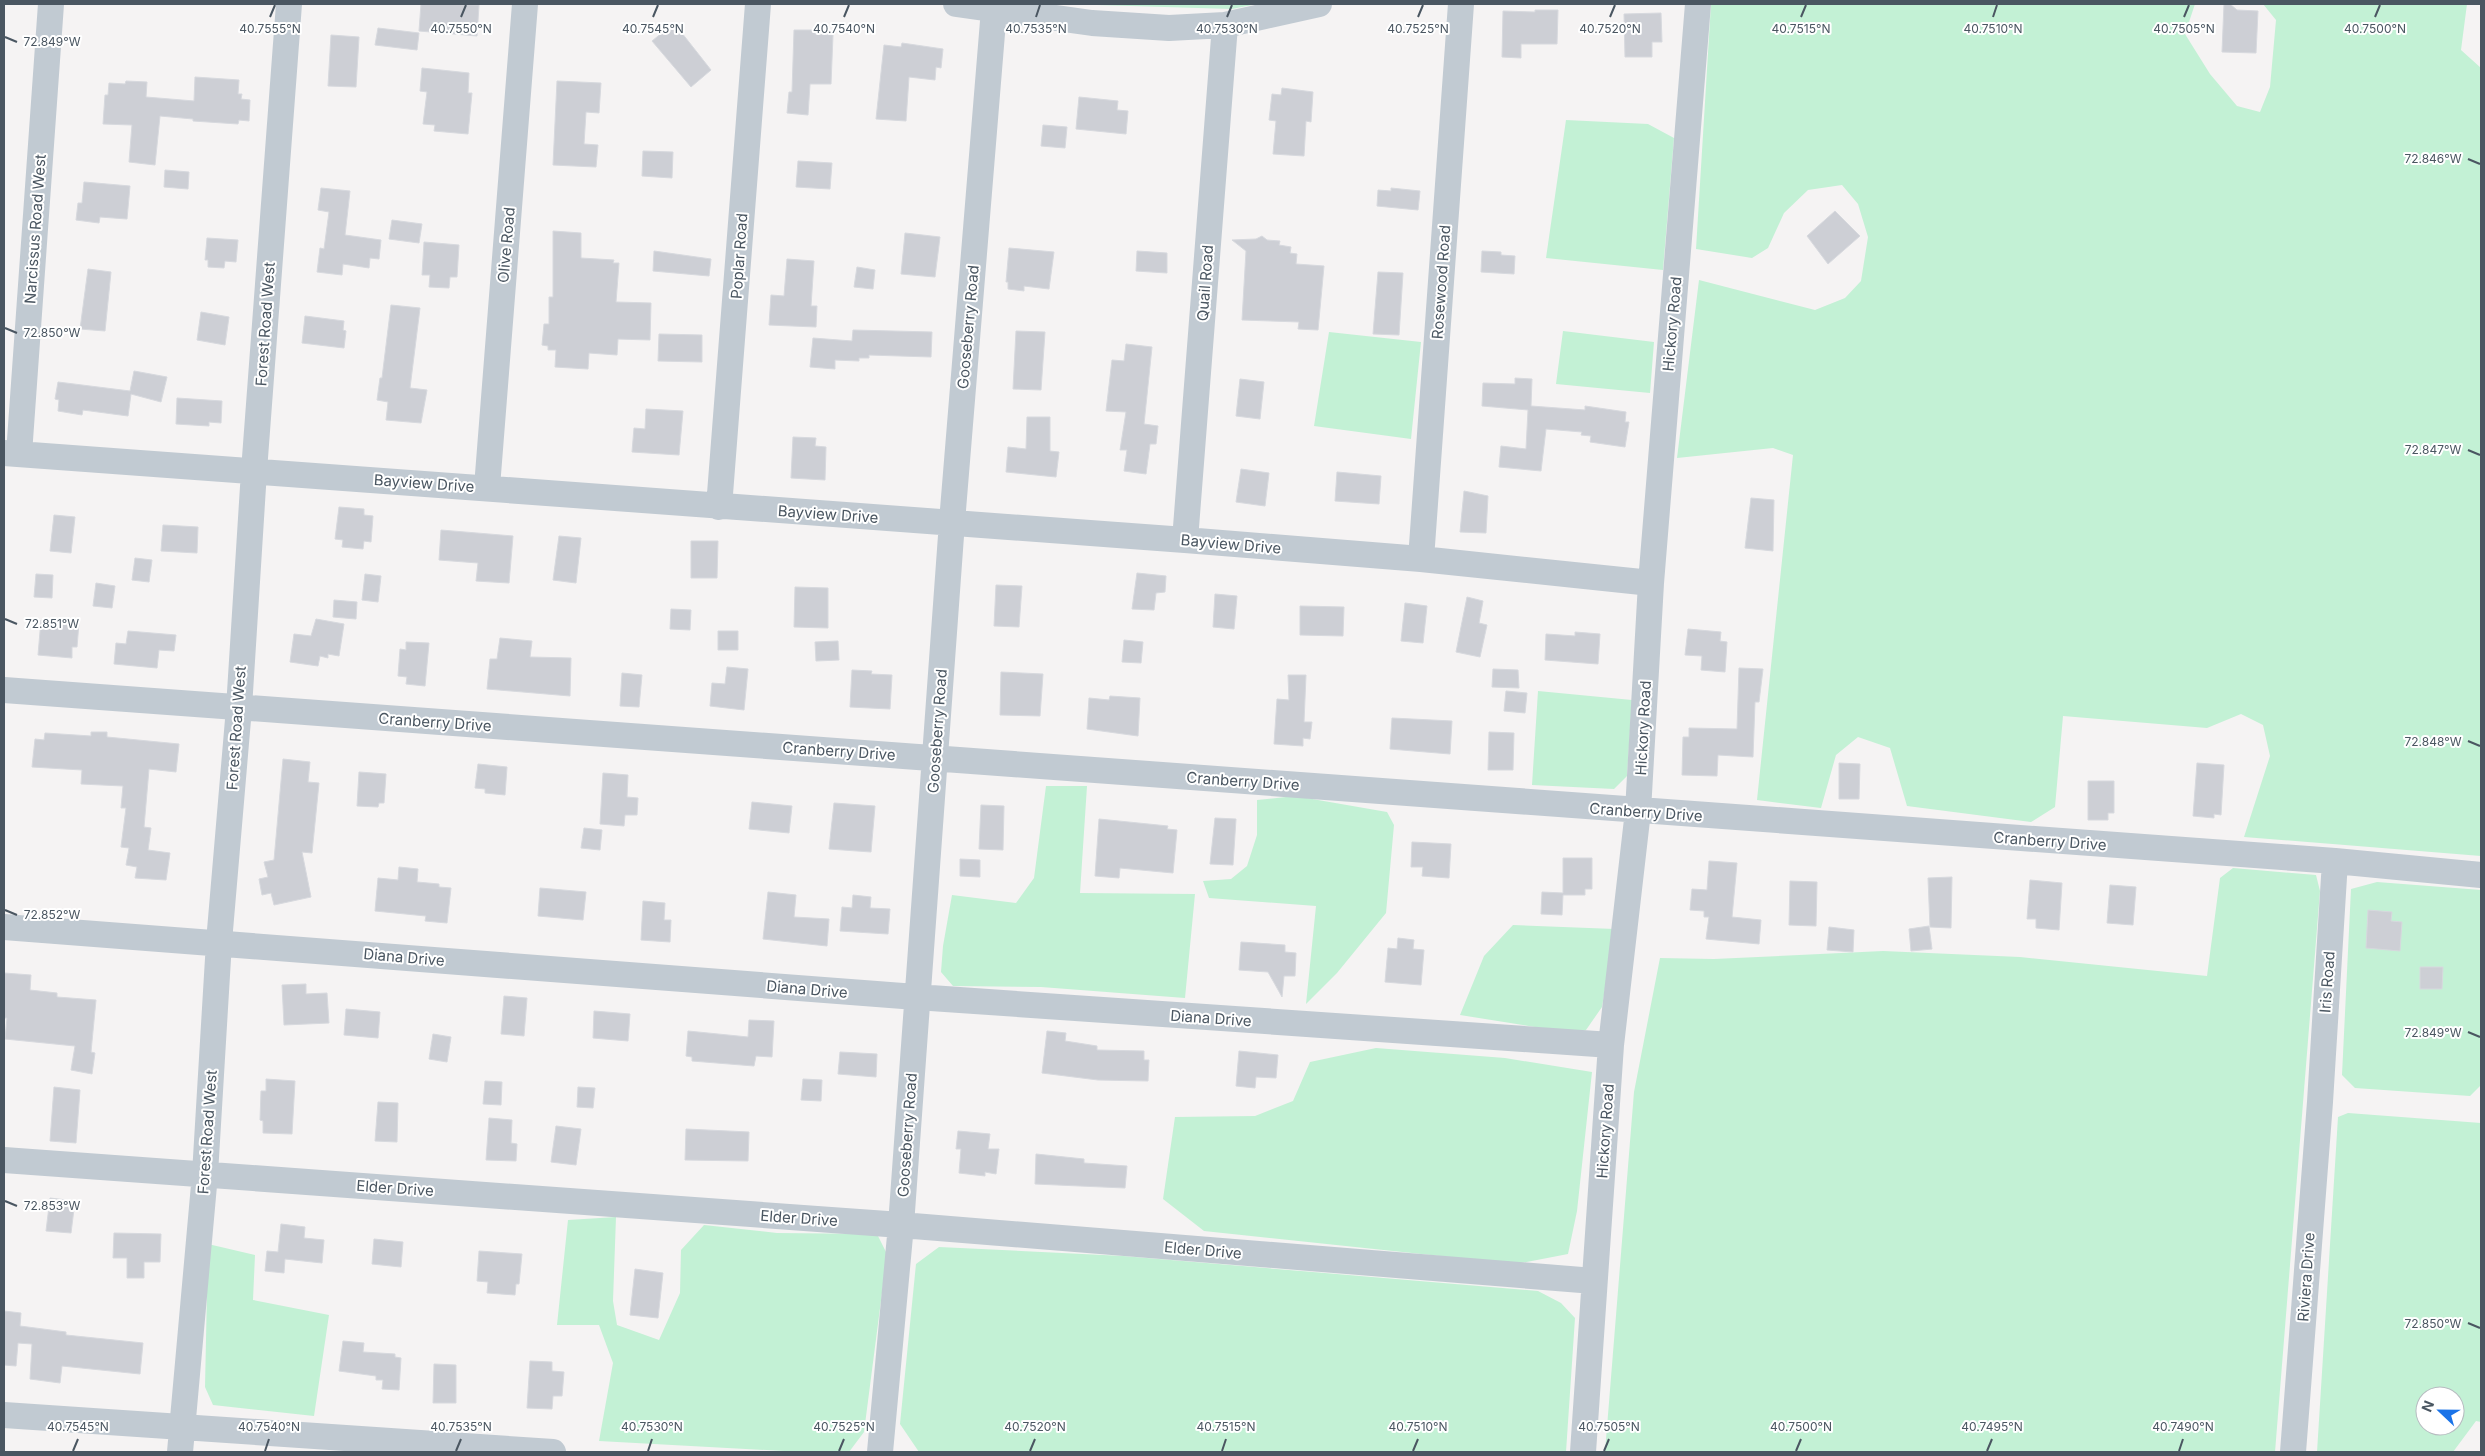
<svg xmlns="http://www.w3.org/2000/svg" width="2485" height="1456" font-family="Inter,sans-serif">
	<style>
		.green { fill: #c3f1d5; fill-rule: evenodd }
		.building { fill: #cdcfd5; stroke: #d7d9de }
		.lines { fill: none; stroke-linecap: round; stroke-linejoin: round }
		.minor { stroke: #c1cad2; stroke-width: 26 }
		.ticks { fill: none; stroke: #4a5661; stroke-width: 2 }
		.labels { text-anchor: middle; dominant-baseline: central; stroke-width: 4; stroke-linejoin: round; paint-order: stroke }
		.street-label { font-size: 15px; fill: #4a5661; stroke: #fff }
		.ticks-label { font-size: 12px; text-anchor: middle; fill: #4a5661; stroke: #fff; stroke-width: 4; stroke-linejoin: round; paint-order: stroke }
	</style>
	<rect width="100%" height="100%" fill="#f5f3f3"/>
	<path class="green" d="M1063,4H1257L1232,9Z
		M1711,4H2195L2185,34L2210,74L2237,106L2260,112L2270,87L2276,20L2263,4H2467L2461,50L2481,68V856L2244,837L2270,756L2263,725L2241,714L2207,728L2063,716L2055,807L2031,822L1907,806L1890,748L1858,737L1836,755L1821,808L1757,800L1793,455L1773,448L1677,458L1699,280L1815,310L1845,298L1861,281L1868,237L1858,204L1842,185L1808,190L1784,213L1768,248L1752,258L1696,249Z
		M1566,120L1648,124L1674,138L1663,270L1546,258Z
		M1563,331L1654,342L1650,393L1556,384Z
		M1329,332L1421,342L1411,439L1314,426Z
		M1538,691L1632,700L1627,776L1614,789L1532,785Z
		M1046,786H1087L1080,893L1195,894L1185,998L1041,987L953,986L941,972L943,946L952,895L1016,903L1034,878Z
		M1295,796L1387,812L1394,825L1386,913L1337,973L1306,1004L1316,906L1209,898L1203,881L1231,879L1247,866L1257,835V800Z
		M2233,868L2316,875L2320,891L2275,1452H1605L1634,1092L1660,958L1714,959L1883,951L2020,957L2207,976L2220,878Z
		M2377,882L2481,890V1085L2470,1096L2355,1088L2342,1075L2351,889Z
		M1513,925L1615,929L1602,1007L1586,1030L1573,1033L1460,1015L1484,956Z
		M1376,1048L1505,1058L1592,1072L1577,1211L1568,1254L1516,1264L1204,1231L1163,1199L1175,1117L1255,1116L1293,1101L1310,1062Z
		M2348,1113L2481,1123V1422L2476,1421L2453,1452H2317L2338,1117ZM2425,1396H2455V1426H2425Z
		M616,1217L613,1301L617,1325L659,1340L680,1293L681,1250L704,1225L777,1233L877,1234L887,1254L864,1432L849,1452H802L599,1441L613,1363L599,1325H557L568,1220Z
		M208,1244L255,1255L253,1300L329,1315L314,1416L213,1405L205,1387Z
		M939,1247L1123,1256L1538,1291L1561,1303L1575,1318L1566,1452H919L900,1424L916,1264Z"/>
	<path class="building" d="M421,4L479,5L477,36L419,31Z
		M2224,4H2230L2237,10L2258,11L2256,53L2222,52Z
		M1535,10H1558L1557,44H1521V58L1502,57L1503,11L1535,12Z
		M1661,13L1662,42H1652V57H1625L1624,14Z
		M674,23L711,70L691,87L652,41Z
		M378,28L419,33L417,50L375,45Z
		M794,30H815V34L833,35L831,84H810L808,115L787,113L789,92H792Z
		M331,35L359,37L356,87L328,86Z
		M902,43L943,49L941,68L936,67L935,80L909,77L906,121L876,119L884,45L901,47Z
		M422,68L469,73L468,93H472L468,134L434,131L435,125L423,124L427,92L420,91Z
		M195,77L239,80L238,94H242L241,99L250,100L249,121L239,120L238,124L193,121V119L160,116L155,165L129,162L132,125L103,124L105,95H108L109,83L125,84L126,81L147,82L146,97L194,101Z
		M557,81L601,83L599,113L586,112L584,144L598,145L596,167L553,165Z
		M1282,88L1313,92L1311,122L1306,121L1304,156L1273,154L1276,121L1269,120L1272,94L1281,95Z
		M1079,97L1118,101L1117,110L1128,111L1126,134L1076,129Z
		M1043,125L1067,127L1065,148L1041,146Z
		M643,151L673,152L672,178L642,176Z
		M798,161L832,163L830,189L796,187Z
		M165,170L189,172L188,189L164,187Z
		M84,182L130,186L127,219L100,217L99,223L76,220L78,203H82Z
		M321,188L350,191L345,235L381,240L379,259L370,258L369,268L343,264L342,275L317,272L320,248L324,249L329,212L318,210Z
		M1391,188L1420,191L1418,210L1377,206L1378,190L1391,191Z
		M1835,211L1860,236L1828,264L1807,236Z
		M392,220L422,224L419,243L389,239Z
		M553,231L581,233V258L614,260L613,263H619L616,302L651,303L650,340L618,339L617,355L589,353L588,369L555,367L556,350H548V346L542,345L544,324H549V297H553Z
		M905,233L940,237L935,277L901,274Z
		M1262,236L1267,240L1280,241L1279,245L1291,247L1290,253L1297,254L1296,264L1324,266L1318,330L1298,329L1299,322L1242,320L1246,251L1232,240L1256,239Z
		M207,238L238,240L236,262L225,261L224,268L208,267V260H205Z
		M424,242L459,245L457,277H450L449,288L429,287L430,275H422Z
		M1009,248L1054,252L1049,289L1024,286V291L1008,289V282H1006Z
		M654,251L711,259L709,276L653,271Z
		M1137,251L1167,253V273L1136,271Z
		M1482,251L1501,252V255L1515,256L1514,274L1481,272Z
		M787,259L814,261L811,306H817L816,327L769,325L771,295L784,296Z
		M857,267L875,270L873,289L854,287Z
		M88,269L111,272L105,331L80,329Z
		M1378,272L1403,273L1399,335L1373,334Z
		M391,305L420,308L410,388L427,390L421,423L386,420L388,402L377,400L380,378H382Z
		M201,312L229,317L225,345L197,340Z
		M305,316L344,321L343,330L346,331L344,348L302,343Z
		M853,330L932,332L931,357L869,355V358H859V361L835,360V369L810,367L813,338L852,341Z
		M1016,331L1045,332L1041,390L1013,389Z
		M659,334L702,335V362L658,361Z
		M1126,344L1152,347L1144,424L1158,426L1156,444H1150L1146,474L1124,471L1127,450H1120L1126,412L1106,411L1112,360L1124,361Z
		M134,371L167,377L161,402L131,394L128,416L83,410L82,415L58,411L59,400L55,399L58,382L130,391Z
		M1515,378L1532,379L1531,406L1585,410V406L1626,412L1625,422H1629L1625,447L1590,442L1591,436L1581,435L1582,432L1546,429L1541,471L1499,467L1501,446L1526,449L1528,410L1482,406L1483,383L1515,384Z
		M1240,379L1264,382L1260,419L1236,416Z
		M177,398L222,401L221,423L209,422V426L176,424Z
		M646,409L683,411L679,455L632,452L634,428L645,429Z
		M1027,417H1050V451L1059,452L1056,477L1006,472L1008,447L1026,449Z
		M793,437L816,438L815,446L826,447L825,480L791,478Z
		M1241,469L1269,473L1265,506L1236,502Z
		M1337,472L1381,476L1379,504L1335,501Z
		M1464,491L1488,496L1486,533L1460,532Z
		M1751,498L1774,500L1773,551L1745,548Z
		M339,507L364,509V515L373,516L371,542L364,541L363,549L342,547L343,540L335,539Z
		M54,515L75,517L71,553L50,551Z
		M163,525L198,527L197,553L161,551Z
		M441,530L513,536L509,583L476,581L478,563L439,560Z
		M559,536L581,538L576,583L553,580Z
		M691,541H718L717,578H691Z
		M135,558L152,560L149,582L132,580Z
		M1137,573L1166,576L1165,592L1156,593L1154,610L1132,609Z
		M36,574L53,575L52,598L34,597Z
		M365,574L381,576L378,602L362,600Z
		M96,583L115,586L112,608L93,606Z
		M996,585L1022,586L1019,627L994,626Z
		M795,587L828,588V628L794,627Z
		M1215,594L1237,596L1234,629L1213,627Z
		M1467,597L1483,601L1479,623L1487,625L1480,657L1456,652Z
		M334,600L357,602L356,619L333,617Z
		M1405,603L1427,606L1423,643L1401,641Z
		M1300,606L1344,607L1343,636L1300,635Z
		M671,609L691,610L690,630L670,629Z
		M316,619L344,624L339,656L328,654V658L320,656L318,666L290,662L294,634L311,636Z
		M41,620L79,623L77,647H72V658L38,655Z
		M1688,629L1721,632L1720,641L1727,642L1725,672L1701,670L1702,656L1685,655Z
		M128,631L176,635L174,651L159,650L157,668L114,664L116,643L126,644Z
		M718,631H738V650H718Z
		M1575,632L1600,634L1598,664L1545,660L1546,634L1575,636Z
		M500,638L532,641L530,657L571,658L570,696L487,689L490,659H497Z
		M1124,640L1143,642L1141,663L1122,662Z
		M838,641L839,660L816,661L815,642Z
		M406,642L429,643L425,686L406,684L407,677L398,676L400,649L406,650Z
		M727,667L748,669L744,710L710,706L712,683L725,684Z
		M1739,668L1763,669L1759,702H1755L1753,757L1718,755L1717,776L1682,775L1683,737H1689V728L1737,729Z
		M1493,669L1518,670L1519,688L1492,687Z
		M852,670L872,671L871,674L892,675L890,709L850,707Z
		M1001,672L1043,674L1040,716L1000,715Z
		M622,673L642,675L639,707L620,706Z
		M1288,675H1306L1304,722H1312L1310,739L1303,738V746L1274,744L1277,699L1289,700Z
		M1506,691L1527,693L1525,713L1504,711Z
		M1110,696L1140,698L1138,736L1087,729L1089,698L1109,700Z
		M1392,718L1452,721L1450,754L1390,749Z
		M91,732H107V737L179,744L176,772L149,769L144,827L151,828L148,850L170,853L166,880L135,878L137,867L126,865L129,848L121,847L126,808H121L123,786L81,784L82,770L32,767L35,739L44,740L45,733L91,736Z
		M1489,732L1514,733L1513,770H1488Z
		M283,759L310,762L308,782L319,783L312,853L302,852L311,897L274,905L271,893L262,895L259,879L268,877L264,862L274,860Z
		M1839,763L1860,764L1859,799H1839Z
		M2197,763L2224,765L2221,815L2214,814V818L2193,816Z
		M478,764L507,767L505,795L485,793V789L475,788Z
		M359,772L386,774L384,803H379L378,807L357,806Z
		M603,773L628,775L627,797L638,798L637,815H625L624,826L600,824Z
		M2088,781H2114V813H2108V820H2088Z
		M752,802L792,806L789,833L749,829Z
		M834,803L875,806L871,852L829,849Z
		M981,805L1004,806L1003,850L979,849Z
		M1215,818L1236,819L1233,865L1210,864Z
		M1099,819L1168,826L1167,829L1177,830L1173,873L1120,868L1119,878L1095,876Z
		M584,828L602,830L600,850L581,848Z
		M1412,842L1451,844L1449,878L1422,876L1423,867H1411Z
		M1563,858H1592V889H1585V895H1563L1562,915L1541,914L1542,892L1563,893Z
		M960,859L980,860V877L960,876Z
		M1709,861L1737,863L1732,917L1761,920L1759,944L1706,939L1709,917H1704V911L1690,910L1692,889L1707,890Z
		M399,867L418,869L417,882L439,884V887L451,888L447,923L425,921L426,916L375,911L378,878L398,880Z
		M1952,877L1951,928L1930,927L1928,878Z
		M2030,880L2062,883L2059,930L2036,928V919H2027Z
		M1790,881L1817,882L1816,926L1789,925Z
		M2110,885L2136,887L2133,925L2107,923Z
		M540,888L586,892L583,920L538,916Z
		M768,892L796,895L794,917L829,919L827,946L763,939Z
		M853,895L871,897L870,908L890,909L888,934L840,931L842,907L852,908Z
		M643,901L665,903L664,920H671L670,942L641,940Z
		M2368,910L2392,912L2391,921L2402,922L2400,951L2366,948Z
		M1929,926L1932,949L1911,951L1909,929Z
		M1829,927L1854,930L1853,952L1827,950Z
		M1398,938L1414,940L1413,949L1424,950L1421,985L1385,982L1388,948L1397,949Z
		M1241,942L1285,945V952L1296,953L1295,976H1284L1282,997L1268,972L1239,970Z
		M2420,967H2443L2442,989H2420Z
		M4,973L31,975L30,990L57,993V997L96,1000L91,1052L95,1053L92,1074L71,1070L75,1046L5,1039L7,1018H4Z
		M306,984V994L327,993L329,1023L284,1025L282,985Z
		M504,996L527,998L524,1036L501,1034Z
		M346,1009L380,1012L378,1038L344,1035Z
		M594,1011L630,1014L628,1041L593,1038Z
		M749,1020L774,1021L772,1057L756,1056L754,1066L692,1061V1057L686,1056L688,1031L748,1037Z
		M1047,1031L1066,1033L1065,1041L1097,1046V1050L1144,1051V1060H1149L1148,1081L1098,1080L1042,1073Z
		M433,1034L451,1037L447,1062L429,1059Z
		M1239,1051L1278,1055L1276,1078L1256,1077L1255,1088L1236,1086Z
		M840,1052L877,1054L876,1077L838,1074Z
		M266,1079L295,1081L292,1134L263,1133V1121L260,1120L261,1091H266Z
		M803,1079L822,1080L821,1101L801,1100Z
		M485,1081L502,1082L501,1105L483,1104Z
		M54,1087L80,1090L76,1143L50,1141Z
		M578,1087L595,1088L593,1108L577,1107Z
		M378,1102L398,1103L397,1142L375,1141Z
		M489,1118L512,1120L511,1143L517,1144L516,1161L486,1160Z
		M556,1126L581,1129L576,1165L551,1162Z
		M686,1129L749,1132L748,1161L685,1160Z
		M958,1131L990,1134L988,1149H999L996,1174L985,1172V1176L959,1173L961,1149H956Z
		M1036,1154L1084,1159V1163L1127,1166L1125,1188L1035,1184Z
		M50,1198L75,1201L71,1233L46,1231Z
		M281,1224L305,1227L304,1238L324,1240L322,1263L285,1259L284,1273L265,1271L267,1251L278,1252Z
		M114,1233L161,1234L160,1262H144V1278H127V1258H113Z
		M374,1239L403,1242L401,1267L372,1264Z
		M479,1251L522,1254L519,1284H516L515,1295L487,1293L488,1282L477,1281Z
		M635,1269L663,1273L658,1318L630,1315Z
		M4,1311L21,1313L20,1326L66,1332V1335L143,1343L140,1374L62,1366L60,1383L30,1379L32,1344L18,1343L16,1366L4,1365Z
		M343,1341L364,1343L363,1352L395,1354V1357L401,1358L399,1390L382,1389L383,1380H376V1376L339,1371Z
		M530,1361L552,1362V1371L564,1372L562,1396H553L552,1409L527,1408Z
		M434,1364L456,1365V1403H433Z"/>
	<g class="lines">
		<path class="minor" d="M956,4L1092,23L1169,28L1225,25L1319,4
			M4,453L1185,540L1421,559L1651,583
			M19,454L51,4
			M487,487L525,4
			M719,507L758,4
			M1185,540L1225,25
			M1421,559L1461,4
			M4,690L2335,861L2481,875
			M4,927L916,997L1611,1045
			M4,1160L901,1225L1594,1281
			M4,1415L553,1452
			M180,1452L205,1174L219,942L239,708L254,471L289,4
			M880,1452L901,1225L952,522L994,9
			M1583,1452L1611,1045L1638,811L1651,583L1698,4
			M2293,1452L2320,1102L2335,861"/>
	</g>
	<path class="ticks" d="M270,17L275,5M461,17L466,5M653,17L658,5M844,17L849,5M1036,17L1040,5M1227,17L1232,5M1418,17L1423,5M1610,17L1615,5M1801,17L1806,5M1993,17L1997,5M2184,17L2189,5M2375,17L2380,5M5,37L17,42M2468,159L2480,164M5,328L17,333M2468,450L2480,455M5,619L17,624M2468,741L2480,746M5,910L17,915M2468,1032L2480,1037M5,1201L17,1206M2468,1323L2480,1328M73,1451L78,1439M265,1451L269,1439M456,1451L461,1439M648,1451L652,1439M839,1451L844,1439M1030,1451L1035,1439M1222,1451L1226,1439M1413,1451L1418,1439M1604,1451L1609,1439M1796,1451L1801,1439M1987,1451L1992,1439M2179,1451L2183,1439"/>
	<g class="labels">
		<g class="street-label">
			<text transform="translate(35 229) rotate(-86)">Narcissus Road West</text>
			<text transform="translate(506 245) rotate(-85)">Olive Road</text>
			<text transform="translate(739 256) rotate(-86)">Poplar Road</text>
			<text transform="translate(1441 282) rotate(-86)">Rosewood Road</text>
			<text transform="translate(1205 283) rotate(-86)">Quail Road</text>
			<text transform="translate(265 324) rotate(-86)">Forest Road West</text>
			<text transform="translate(1672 324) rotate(-85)">Hickory Road</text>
			<text transform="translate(968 327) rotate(-85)">Gooseberry Road</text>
			<text transform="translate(424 483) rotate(4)">Bayview Drive</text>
			<text transform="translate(828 514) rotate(4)">Bayview Drive</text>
			<text transform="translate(1231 544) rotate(5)">Bayview Drive</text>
			<text transform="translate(435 722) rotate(4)">Cranberry Drive</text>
			<text transform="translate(236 728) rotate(-86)">Forest Road West</text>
			<text transform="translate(1643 728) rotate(-87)">Hickory Road</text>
			<text transform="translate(937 731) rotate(-86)">Gooseberry Road</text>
			<text transform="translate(839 751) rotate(4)">Cranberry Drive</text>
			<text transform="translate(1243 781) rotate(4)">Cranberry Drive</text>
			<text transform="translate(1646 812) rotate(4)">Cranberry Drive</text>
			<text transform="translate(2050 841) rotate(4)">Cranberry Drive</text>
			<text transform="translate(404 957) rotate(5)">Diana Drive</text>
			<text transform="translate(2327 982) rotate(-86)">Iris Road</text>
			<text transform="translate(807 989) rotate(5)">Diana Drive</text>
			<text transform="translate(1211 1018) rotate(4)">Diana Drive</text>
			<text transform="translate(1605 1131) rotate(-86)">Hickory Road</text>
			<text transform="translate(207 1132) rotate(-86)">Forest Road West</text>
			<text transform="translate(907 1135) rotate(-86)">Gooseberry Road</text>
			<text transform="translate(395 1188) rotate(4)">Elder Drive</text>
			<text transform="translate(799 1218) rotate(4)">Elder Drive</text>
			<text transform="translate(1203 1250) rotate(5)">Elder Drive</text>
			<text transform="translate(2306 1277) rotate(-86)">Riviera Drive</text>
		</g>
	</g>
	<g class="ticks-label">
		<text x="270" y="33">40.7555°N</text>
		<text x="461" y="33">40.7550°N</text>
		<text x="653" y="33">40.7545°N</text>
		<text x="844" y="33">40.7540°N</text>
		<text x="1036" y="33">40.7535°N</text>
		<text x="1227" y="33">40.7530°N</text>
		<text x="1418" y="33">40.7525°N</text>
		<text x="1610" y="33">40.7520°N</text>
		<text x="1801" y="33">40.7515°N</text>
		<text x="1993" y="33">40.7510°N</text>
		<text x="2184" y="33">40.7505°N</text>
		<text x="2375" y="33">40.7500°N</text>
		<text x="52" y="46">72.849°W</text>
		<text x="2433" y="163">72.846°W</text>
		<text x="52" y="337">72.850°W</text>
		<text x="2433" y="454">72.847°W</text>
		<text x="52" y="628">72.851°W</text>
		<text x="2433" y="746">72.848°W</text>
		<text x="52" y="919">72.852°W</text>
		<text x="2433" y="1037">72.849°W</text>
		<text x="52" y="1210">72.853°W</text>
		<text x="2433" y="1328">72.850°W</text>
		<text x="78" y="1431">40.7545°N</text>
		<text x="269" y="1431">40.7540°N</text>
		<text x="461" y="1431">40.7535°N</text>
		<text x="652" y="1431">40.7530°N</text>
		<text x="844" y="1431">40.7525°N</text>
		<text x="1035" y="1431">40.7520°N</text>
		<text x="1226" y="1431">40.7515°N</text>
		<text x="1418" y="1431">40.7510°N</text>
		<text x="1609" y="1431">40.7505°N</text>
		<text x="1801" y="1431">40.7500°N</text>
		<text x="1992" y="1431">40.7495°N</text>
		<text x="2183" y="1431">40.7490°N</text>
	</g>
	<rect width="2485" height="1456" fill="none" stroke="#4a5661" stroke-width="10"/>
	<g transform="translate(2440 1411) rotate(292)"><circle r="24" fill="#ffffff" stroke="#b7bbc0"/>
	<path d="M0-4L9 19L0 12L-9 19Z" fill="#1a73e8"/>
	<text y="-8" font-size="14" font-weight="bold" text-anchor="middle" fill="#4a5661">N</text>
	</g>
</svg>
